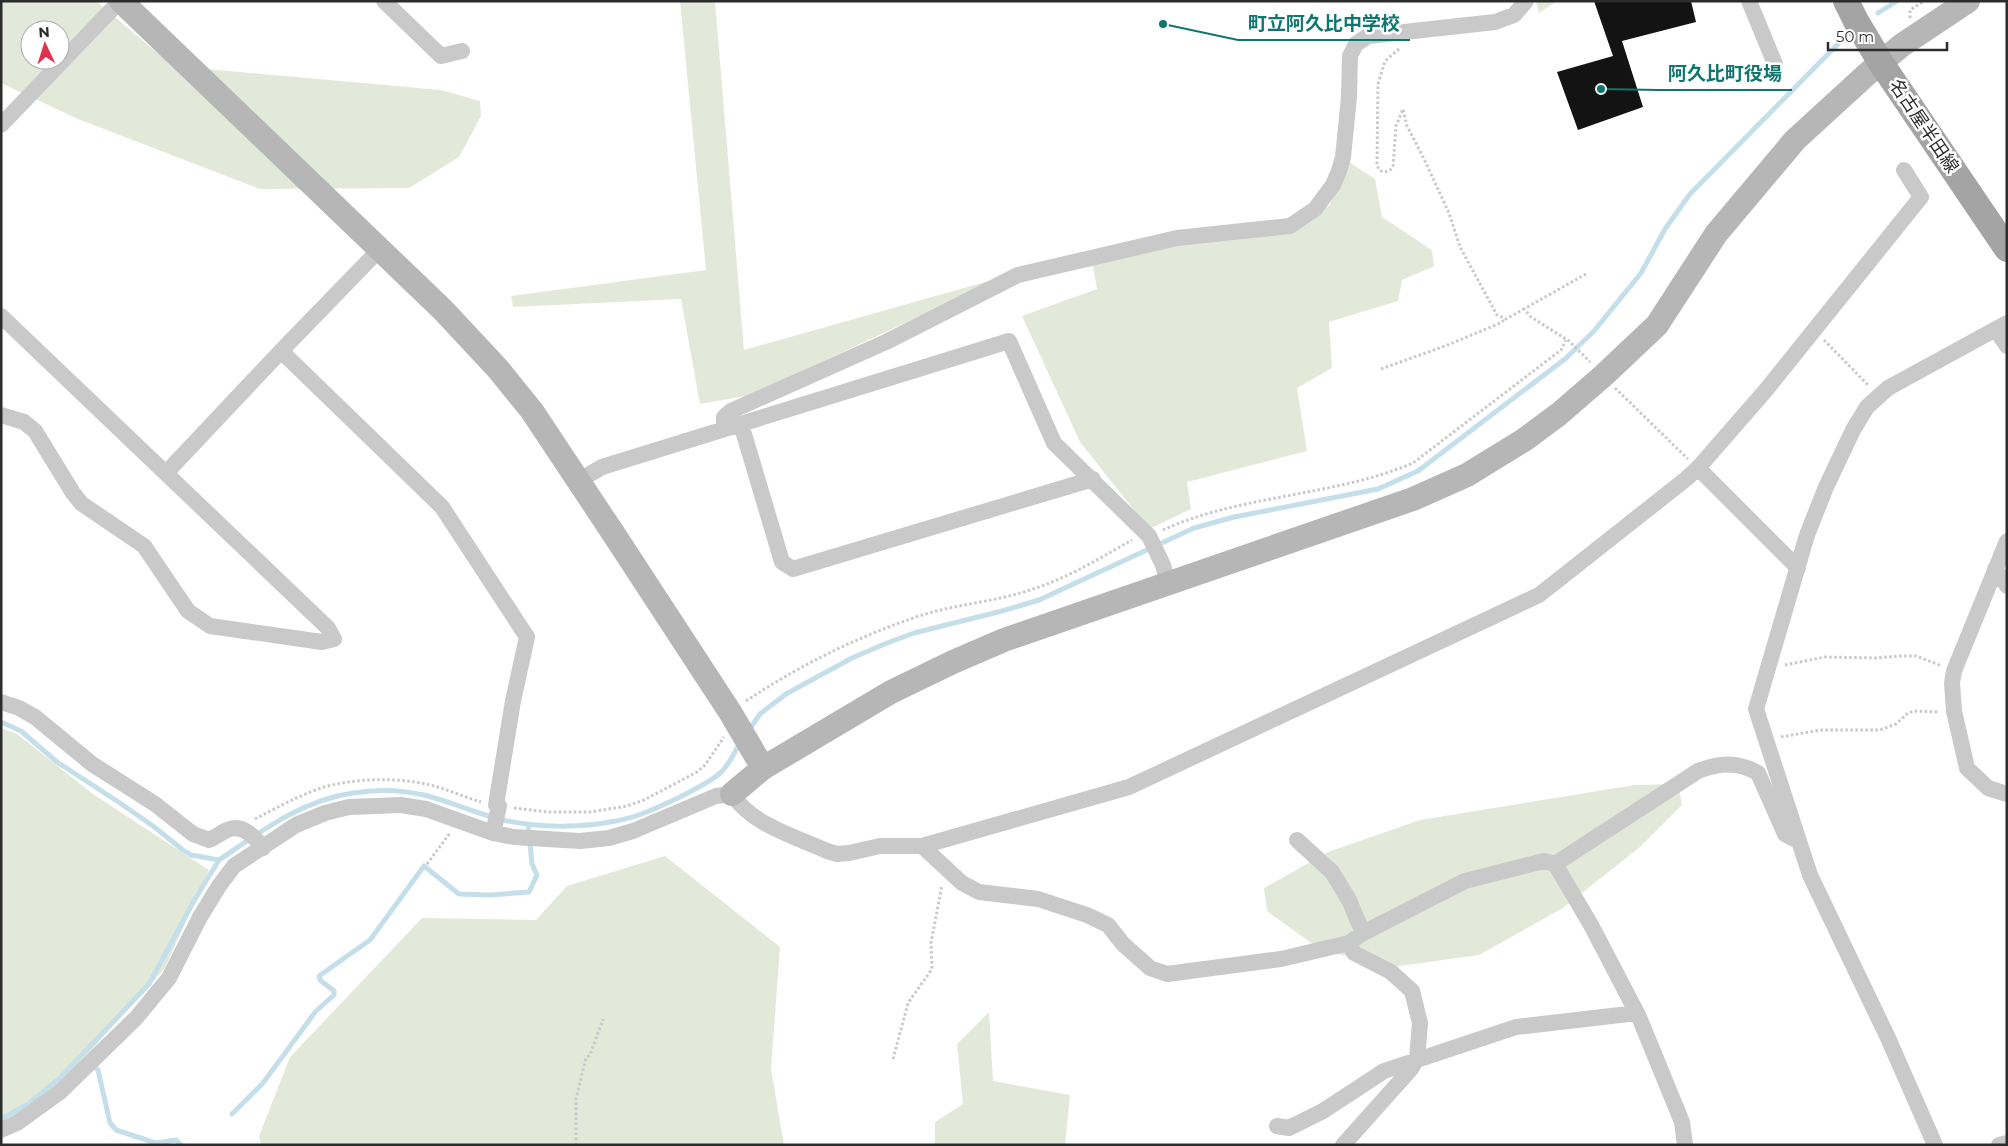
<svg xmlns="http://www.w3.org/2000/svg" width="2008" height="1146" font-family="Montserrat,'Noto Sans JP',sans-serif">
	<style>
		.green { fill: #e3e9d9; fill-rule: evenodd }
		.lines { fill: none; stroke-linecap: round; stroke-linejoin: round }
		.stream { stroke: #c5dfea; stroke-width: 5 }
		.building { fill: #131313 }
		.path { stroke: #c9c9c9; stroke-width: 3; stroke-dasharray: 2.5 2.5; stroke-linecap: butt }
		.street { stroke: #c9c9c9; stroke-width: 16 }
		.secondary { stroke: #b6b6b6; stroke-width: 24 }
		.primary { stroke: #a4a4a4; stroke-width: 26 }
		.labels { text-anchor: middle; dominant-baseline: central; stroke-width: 5; stroke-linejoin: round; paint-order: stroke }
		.street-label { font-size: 18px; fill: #2c2c2c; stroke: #fff }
		.leader { fill: none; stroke: #0f766e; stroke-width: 2 }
		.callout-dot { fill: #0f766e; stroke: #fff; stroke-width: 2 }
		.callout-label { font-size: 19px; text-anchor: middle; font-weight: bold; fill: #0f766e; stroke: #fff; stroke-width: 5; stroke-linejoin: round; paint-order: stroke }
	</style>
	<rect width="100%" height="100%" fill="#fff"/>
	<path class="green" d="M1,1H96L173,66L441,90L480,101L481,116L459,157L409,188L260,189L78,119L1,83ZM30,30H60V60H30Z
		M680,1H715L744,350L1003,277L751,395L700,404L681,299L513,307L511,296L706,270Z
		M1536,1H1557L1539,13Z
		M1346,160L1375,179L1382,217L1432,250L1434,266L1402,280L1398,301L1329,322L1332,368L1297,388L1307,451L1187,482L1191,509L1149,529L1080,442L1022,316L1097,289L1092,261L1180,242L1294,230L1330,205Z
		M1,728L17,734L93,794L209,870L165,968L60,1085L12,1118L1,1120Z
		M1678,784L1682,805L1640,847L1563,908L1479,955L1393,967L1321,950L1267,911L1264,888L1328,852L1420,820L1635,785Z
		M665,856L780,947L771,1069L784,1145H261L259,1136L290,1057L422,918L536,920L567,886Z
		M989,1012L993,1081L1070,1095L1065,1145H935V1122L963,1104L957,1044Z"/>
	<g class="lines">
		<path class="stream" d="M1878,13L1897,1
			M1,722L21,731L57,762L120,803L153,826L183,850L191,855L219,860C260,832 302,800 353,793C377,789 404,790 428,796C454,803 477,814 503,820C539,828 581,828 616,821C639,817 659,807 680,797C693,790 707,784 719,774C728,767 734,753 740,743
			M749,730L760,714L786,694L852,658L887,643L914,633L1002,611L1039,600L1194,528L1234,517L1378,489L1418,471L1565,359L1594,331L1641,273L1665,229L1690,194L1838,44
			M92,1064L98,1070L110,1123L116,1130L156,1143L176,1140L181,1145
			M232,1114L263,1083L316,1011L334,995V991L320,980L319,976L370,940L424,866L459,894L490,895L529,892L537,875L532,864L528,824
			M1,1119L28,1104L60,1078L149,984L195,899L219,860"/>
	</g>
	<path class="building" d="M1594,1H1691L1696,22L1622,41L1643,107L1578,130L1557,72L1613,56Z"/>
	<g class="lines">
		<path class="path" d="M1910,18V10L1924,1
			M1399,49L1385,61L1378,84L1377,164L1379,170C1385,173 1389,172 1393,167L1396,126L1403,109L1407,126L1424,159L1449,213L1460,247L1497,315L1506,319L1524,309
			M1586,274L1524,309L1531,317L1569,341L1590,362
			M1824,340L1868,385
			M1381,369L1445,346L1498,324L1506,319
			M1615,388L1688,459
			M1163,530C1242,494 1333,497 1413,463L1561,350L1566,340
			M1785,665L1825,657L1876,658L1900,656H1916L1942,666
			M746,701C800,665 857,637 919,616C956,604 996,602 1033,589C1068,578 1100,558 1132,540
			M1781,737L1821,730H1880L1896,724L1908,713L1914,711L1938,712
			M514,808L547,812H590L627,806L644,800L697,772L705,765L724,737
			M255,819C276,808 298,796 321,788C353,778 397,777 430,785C447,789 464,797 481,802
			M427,864L450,833
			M893,1059L908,1003L932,969L931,943L942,885
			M576,1145V1099L586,1058L590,1055L603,1019"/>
		<path class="street" d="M384,1L441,56L462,51
			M1749,1L1775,64
			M1,125L120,1
			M1,316L328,628L334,639L322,642L210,626L188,611L144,546L82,504L73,493L35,431L24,422L1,415
			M1996,330L2007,346
			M281,351L442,507L527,637L513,701L496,805L499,806L493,833
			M741,424L782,562L793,569L1093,479
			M724,428V417L731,411L886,342L1018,275L1177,238L1290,226L1315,209L1333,185L1339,171L1343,157L1349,97L1350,56L1356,44L1368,36L1495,22L1514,15L1526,1
			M1698,468L1798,568
			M166,473L281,351L379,250
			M578,481L602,467L1009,341L1054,443L1149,536L1163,565L1168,583
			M2007,541L1954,671L1952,683L1954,711L1967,768L1988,788L2007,794
			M1995,569L2007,586
			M1,702L19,708L35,717L92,764L155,804L193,834L209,840C216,837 221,833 227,830C242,823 255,837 263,848
			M1297,840L1332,872L1349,900L1363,933
			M922,846L962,883L979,892L1038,899L1087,915L1108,925L1123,944L1150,968L1167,974L1281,959L1349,943L1363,933L1465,881L1544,861L1555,864L1591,925L1639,1017L1682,1122L1685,1145
			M1555,864L1698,771C1719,763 1737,761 1758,773L1785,834L1794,839
			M1277,1126L1289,1128L1323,1111L1384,1071L1516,1027L1637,1013
			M1,1130L17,1123L60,1092L136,1018L169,978L200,917L219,886L234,866L296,825L325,813L349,807L401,805L426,809L493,833L514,837L580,841L609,838L633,831L716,796L732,794C752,825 794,836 827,851L837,854L849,853L880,846H922L1129,787L1524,602L1539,595L1686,479L1698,468L1766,390L1921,197L1904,170
			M1343,1145L1411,1069L1417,1059L1420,1023L1412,991L1391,972L1354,953L1349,943
			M1935,1145L1888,1038L1810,875L1756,709L1807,535L1826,487L1853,430L1867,407L1888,388L2007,323
			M1999,1145L2007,1143"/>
		<path class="secondary" d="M121,1L443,310L498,369L532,411L615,536L730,712L763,768
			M732,794L763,768L891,692L953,662L1004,640L1413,499L1467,475L1524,440L1559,414L1603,376L1657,325L1716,234L1795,140L1866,75L1902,45L1968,1"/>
		<path class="primary" d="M1846,1L1856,21L1881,63L2007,249"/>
	</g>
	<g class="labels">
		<g class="street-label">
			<text transform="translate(1924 126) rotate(56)">名古屋半田線</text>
		</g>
	</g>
	<path class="leader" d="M1163 24L1238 40H1410M1601 89L1658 90H1792"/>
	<g class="callout-dot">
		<circle cx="1163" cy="24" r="5"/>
		<circle cx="1601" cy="89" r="5"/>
	</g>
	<g class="callout-label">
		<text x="1324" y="30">町立阿久比中学校</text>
		<text x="1725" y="80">阿久比町役場</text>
	</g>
	<rect width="2008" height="1146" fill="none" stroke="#2c2c2c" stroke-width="5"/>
	<g transform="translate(45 45) rotate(356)"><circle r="24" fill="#ffffff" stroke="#ababab"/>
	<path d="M0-4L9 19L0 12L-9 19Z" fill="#e12f4e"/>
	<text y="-8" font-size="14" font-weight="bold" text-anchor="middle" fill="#2c2c2c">N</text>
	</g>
	<path d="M1828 42v8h119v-8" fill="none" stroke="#2c2c2c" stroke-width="2.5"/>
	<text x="1836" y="42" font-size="15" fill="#2c2c2c" stroke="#ffffff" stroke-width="4" paint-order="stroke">50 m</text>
</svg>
